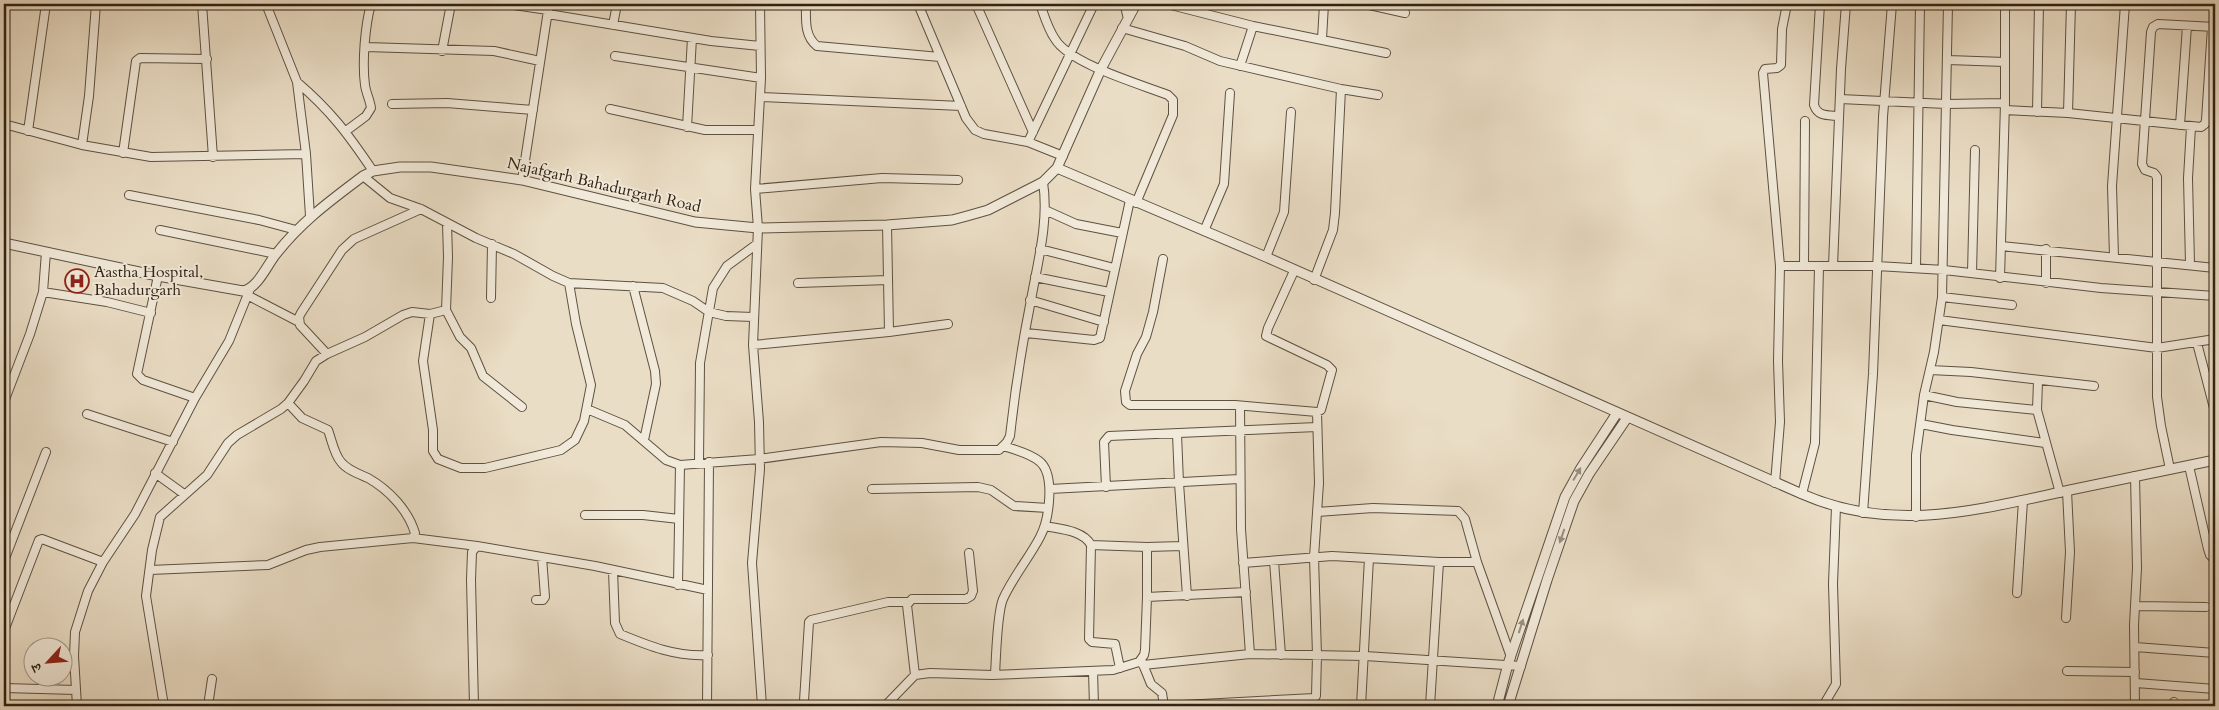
<svg xmlns="http://www.w3.org/2000/svg" width="2219" height="710" font-family="Cardo,'Noto Serif Devanagari',serif">
	<style>
		.lines { fill: none; stroke-linecap: round; stroke-linejoin: round }
		.minor-casing { stroke: #5e5140; stroke-width: 10 }
		.tertiary-casing { stroke: #5e5140; stroke-width: 11 }
		.minor { stroke: #f1e9d9; stroke-width: 8 }
		.tertiary { stroke: #f1e9d9; stroke-width: 9 }
		.oneway { fill: #9a8f80 }
		.labels { text-anchor: middle; dominant-baseline: central; stroke-width: 4; stroke-linejoin: round; paint-order: stroke }
		.street-label { font-size: 16px; fill: #302213; stroke: #f1e9d9 }
		.poi-label { font-size: 16px; fill: #302213; stroke: #f1e9d9; text-anchor: start }
	</style>
	<rect width="100%" height="100%" fill="#eaddc5"/>
	<filter id="stains"><feTurbulence type="fractalNoise" baseFrequency=".004" numOctaves="4"/><feColorMatrix values="0 0 0 0 .2 0 0 0 0 .09 0 0 0 0 .02 0 0 0 .5 -.17"/></filter>
	<radialGradient id="worn" r=".72"><stop offset=".6" stop-color="#630" stop-opacity="0"/><stop offset="1" stop-color="#630" stop-opacity=".3"/></radialGradient>
	<g class="lines">
		<g class="minor-casing">
			<path id="minor" d="M202,4L213,157
				M266,4L297,82L306,154L310,216
				M506,4L548,10
				M760,4L761,78L755,189L758,228L753,345L759,422L760,469L752,563L762,706
				M806,4C806,19 804,36 817,46L940,57
				M918,4L966,118L975,130L984,134L1028,142L1063,156
				M976,4L1033,132
				M1040,4C1044,15 1048,29 1055,39C1070,64 1140,84 1168,95L1173,100V115L1136,203
				M1167,4L1253,26L1386,53
				M1365,4L1405,13
				M1820,4L1814,105C1818,117 1828,115 1839,116
				M548,14L711,41L760,46
				M613,25L617,4
				M1122,28L1185,46L1220,61L1341,89L1378,95
				M1322,39L1324,4
				M366,47L494,51L540,61
				M442,51L451,4
				M615,56L761,78
				M1948,60L2005,62
				M1240,66L1253,26
				M297,82C331,111 348,134 373,171
				M760,97L961,106
				M1840,99L1946,104L2005,103
				M392,104L447,103L533,110
				M610,109L705,130H758
				M2005,110L2068,113L2201,127L2205,124L2206,120L2212,27
				M2037,112L2039,4
				M2068,113L2071,4
				M4,124L82,145L151,157L306,154
				M2180,125L2187,26
				M687,127L692,38
				M28,131L46,4
				M346,131L366,116L371,108C370,100 366,93 365,85C362,62 365,26 371,4
				M1028,142L1094,4
				M82,145L89,96L96,4
				M123,153L136,61L140,58L207,59
				M363,176L390,198L421,209L476,238L514,254L553,276L569,283L663,288L693,301L709,312L726,316L753,317
				M522,180L549,4
				M755,189L882,178L958,180
				M129,195L259,220L296,230
				M1045,210L1076,224L1122,233
				M887,225L889,332
				M160,230L276,254
				M1204,231L1224,184L1230,93
				M2001,246L2215,268
				M1040,249L1114,268
				M1266,257L1284,212L1291,112
				M2114,257L2112,186L2125,4
				M1163,259L1153,312L1146,337L1137,354L1125,391L1126,402L1130,405H1235L1317,412L1321,410L1332,370L1327,365L1266,336L1268,328L1294,271
				M2190,264L2188,178L2191,127
				M1780,266H1877L1944,270L2101,288L2215,296
				M1804,266L1805,121
				M1833,266L1841,69L1846,4
				M1916,268L1920,4
				M1972,273L1975,150
				M158,276L137,374L143,380L195,398
				M1035,277L1109,292
				M2000,278L2005,103V4
				M1314,280L1333,230L1335,213L1341,89
				M798,283L888,280
				M2046,283V249
				M633,286L655,371L656,384L644,440
				M43,292L107,302L151,313
				M247,295L299,322
				M1942,297L2012,305
				M491,298L492,244
				M1030,300L1104,322
				M446,310L460,337L471,348L483,376L522,407
				M430,314L423,361L433,430V451L438,459L461,468H485L561,450L575,440L584,421L591,385L576,324L569,283
				M1939,320L2157,348L2215,339
				M1026,333L1094,340L1100,338L1130,200
				M2197,343L2215,412
				M753,345L889,332L948,324
				M327,354L300,325L299,317L301,313L342,250L354,239L421,209
				M1930,370L1971,372L2094,386
				M2038,381L2037,410L2060,493
				M1924,395L1957,402L2037,410
				M4,402L30,334L43,292L46,252
				M1240,406L1241,529L1250,654
				M587,409L625,425L666,460L680,465L759,459L881,442L922,443L959,450H999L1007,442L1010,436C1015,390 1022,345 1031,300C1038,261 1049,221 1043,182
				M87,414L173,442
				M1921,424L1952,430L2045,443
				M1177,434L1179,483L1187,596
				M699,462L700,363L713,288L727,266L757,244
				M2189,466L2208,549L2210,555L2215,560
				M2170,469L2161,426L2157,397V177L2154,173L2145,170L2142,164L2151,32L2153,27L2158,24L2215,27
				M155,473L184,494
				M1775,483L1780,422L1778,361L1780,266L1763,73L1765,69L1777,68L1781,65L1782,29L1787,4
				M1106,487L1104,442L1109,436L1317,427
				M872,489L978,487L991,490L1014,506L1048,508
				M1050,489L1239,479
				M1802,494L1815,443L1819,266
				M1317,512L1373,508L1458,511L1465,519L1477,562L1511,657
				M1863,513L1873,374L1883,117L1892,4
				M585,515H643L679,519
				M1916,517V455L1924,395L1934,352L1942,297L1948,4
				M1045,526C1059,529 1083,530 1091,545L1089,639L1092,642L1115,644L1120,668
				M413,538L477,546
				M1091,545L1147,547L1182,546
				M4,561L46,452
				M1274,561L1281,655
				M1243,563L1332,556L1439,562H1477
				M150,570L268,565L306,550L320,547L413,538L415,533C408,510 389,490 368,478C359,474 347,470 341,462C334,454 332,441 328,430L302,418L288,403
				M613,571L615,623L620,634C649,646 676,657 708,655
				M678,585L680,465
				M2017,593L2023,501
				M1147,597L1246,592
				M536,600H543L545,597L542,557
				M2136,606L2206,607
				M2066,618L2070,552L2067,491
				M4,631L39,540L42,539L103,562
				M2135,647L2215,653
				M1142,662L1151,684L1162,693L1164,706
				M1143,665L1250,654L1365,656L1521,666
				M1093,671L1094,706
				M2067,671L2135,672
				M915,675L907,605L912,599H966L971,596L973,591L969,553
				M995,675C996,658 997,613 1003,599C1013,577 1029,558 1040,537C1049,520 1056,474 1039,461C1029,453 1015,450 1004,446
				M2136,683L2215,689
				M4,688L76,690
				M804,701L809,622L811,620L888,602H908
				M77,706L74,656L75,632L88,591L103,562L135,514L195,398L229,341L250,289
				M164,706L146,596L152,550L160,517L207,475L228,443L237,435L281,409L288,403L304,381L316,361L327,354L365,337L403,315L412,312L430,314L446,310L448,257L447,223
				M208,706L212,679
				M474,706L471,580L472,552L477,546L595,566L708,590
				M707,706L709,462
				M885,706L915,675L930,673L992,675L1113,670L1139,662L1144,655L1145,650L1147,597V547
				M1164,706L1314,698L1316,696L1317,655L1314,557L1319,483L1317,412
				M1361,706L1369,558
				M1430,706L1439,562
				M1823,706L1836,684L1833,584L1836,507
				M2135,706L2134,625L2137,568L2135,476
				M2173,706L2174,702"/>
		</g>
		<g class="tertiary-casing">
			<path id="tertiary" d="M1125,4L1128,17
				M1057,168L1266,257L1802,494C1893,534 1977,510 2070,490C2118,480 2167,470 2215,460
				M4,243L158,276L243,291C258,288 267,265 276,254C302,221 330,201 363,176L373,171L400,167H431L522,180L695,222L758,228L887,225L952,220L967,216L988,210L1043,182L1057,168L1101,69L1136,4
				M1497,706L1508,664L1565,497L1581,468L1617,413
				M1508,706L1547,580L1574,501L1589,474L1627,418"/>
		</g>
		<use href="#minor" class="minor"/>
		<use href="#tertiary" class="tertiary"/>
	</g>
	<defs><path id="oneway-solid" d="M-6-.8H1V-3.2L6.5 0L1 3.2V.8H-6Z" transform="scale(1.25)"/></defs>
	<g class="oneway">
		<use href="#oneway-solid" transform="translate(1577 474) rotate(-59)"/>
		<use href="#oneway-solid" transform="translate(1562 536) rotate(109)"/>
		<use href="#oneway-solid" transform="translate(1521 626) rotate(-72)"/>
	</g>
	<defs>
		<g id="hospital-ring" transform="scale(1.25)"><circle r="9.5" fill="#f1e9d9" stroke="#8f2418" stroke-width="1.5"/><path d="M-5-5h3v3.5h4V-5h3V5h-3V1.5h-4V5h-3Z" fill="#8f2418"/></g>
	</defs>
	<g fill-rule="evenodd">
		<use href="#hospital-ring" x="77" y="281"/>
	</g>
	<g class="labels">
		<g class="street-label">
			<text transform="translate(604 185) rotate(13)">Najafgarh Bahadurgarh Road</text>
		</g>
		<g class="poi-label">
			<text x="94" y="272">Aastha Hospital,<tspan x="94" dy="18">Bahadurgarh</tspan></text>
		</g>
	</g>
	<rect width="2219" height="710" fill="none" stroke="#eaddc5" stroke-width="20"/>
	<rect x="5" y="5" width="2209" height="700" fill="none" stroke="#302213" stroke-width="2.5"/>
	<rect x="10" y="10" width="2199" height="690" fill="none" stroke="#302213"/>
	<g transform="translate(48 662) rotate(244)"><circle r="24" fill="#f1e9d9" stroke="#a4998a"/>
	<path d="M0-4L9 19L0 12L-9 19Z" fill="#8f2418"/>
	<text y="-8" font-size="14" font-weight="bold" text-anchor="middle" fill="#302213">उ</text>
	</g>
	<rect width="100%" height="100%" filter="url(#stains)"/>
	<rect width="100%" height="100%" fill="url(#worn)"/>
</svg>
